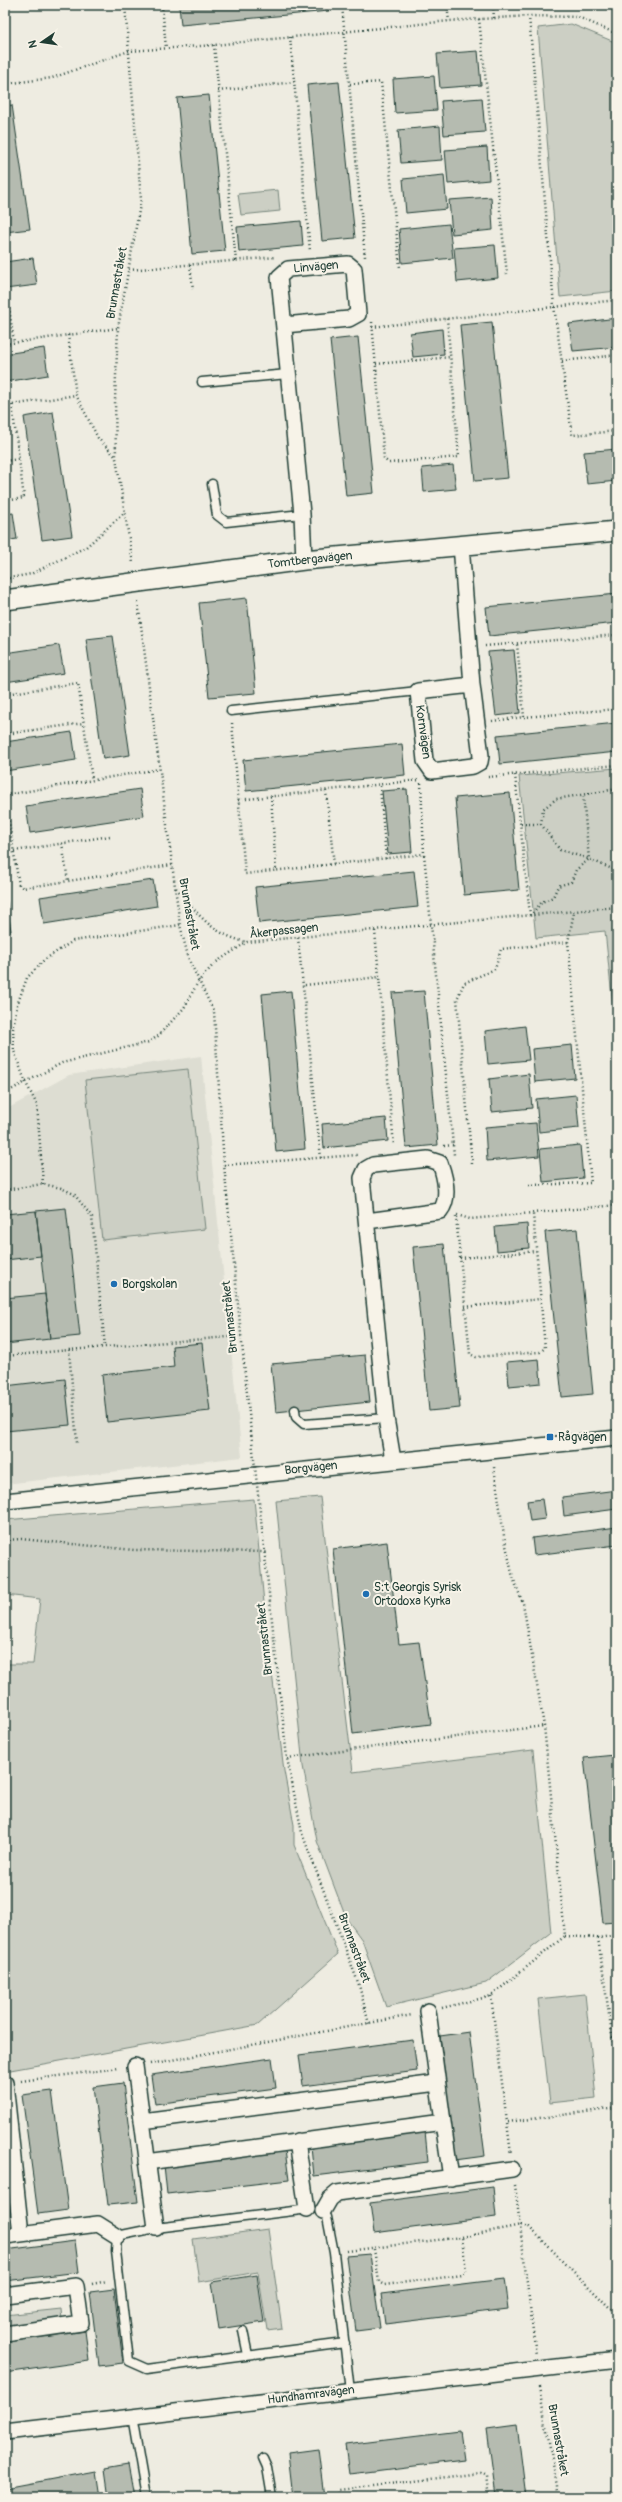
<svg xmlns="http://www.w3.org/2000/svg" width="622" height="2502" font-family="Pangolin,sans-serif">
	<style>
		.built { fill: #ddddd2 }
		.green { fill: #cccfc4; stroke: #76867c }
		.building { fill: #b5bbb0; stroke: #1f3d34 }
		.lines { fill: none; stroke-linecap: round; stroke-linejoin: round }
		.service-casing { stroke: #1f3d34; stroke-width: 11 }
		.minor-casing { stroke: #1f3d34; stroke-width: 18 }
		.tertiary-casing { stroke: #1f3d34; stroke-width: 22 }
		.path { stroke: #1f3d34; stroke-width: 2.5; stroke-dasharray: 1 3; stroke-linecap: butt }
		.service { stroke: #f7f3e8; stroke-width: 8 }
		.minor { stroke: #f7f3e8; stroke-width: 15 }
		.tertiary { stroke: #f7f3e8; stroke-width: 19 }
		.path-bridge { stroke: #1f3d34; stroke-width: 2.5; stroke-dasharray: 1 3; stroke-linecap: butt }
		.poi-dot { fill: #1f6fb2; stroke: #f7f3e8; stroke-width: 1.5 }
		.labels { text-anchor: middle; dominant-baseline: central; stroke-width: 4; stroke-linejoin: round; paint-order: stroke }
		.street-label { font-size: 12px; fill: #1f3d34; stroke: #f7f3e8 }
		.poi-label { font-size: 12px; fill: #1f3d34; stroke: #f7f3e8; text-anchor: start }
	</style>
	<rect width="100%" height="100%" fill="#eeece1"/>
	<filter id="ink" filterUnits="userSpaceOnUse"><feTurbulence type="fractalNoise" baseFrequency=".025" numOctaves="2"/><feDisplacementMap in="SourceGraphic" scale="8" xChannelSelector="R" yChannelSelector="G"/><feConvolveMatrix kernelMatrix="1 2 1 2 8 2 1 2 1" color-interpolation-filters="sRGB"/></filter>
	<g filter="url(#ink)">
		<path class="built" d="M201,1056L242,1457L5,1484V1110L69,1075Z"/>
		<path class="green" d="M571,24L617,43V291L560,297L538,28Z
			M278,190L280,211L241,215L238,194Z
			M617,768V1045L605,931L536,938L519,776Z
			M188,1069L205,1229L102,1240L85,1080Z
			M320,1497L353,1772L533,1750L551,1933L486,1983L386,2007L362,1940L346,1918L317,1841L303,1766L276,1501Z
			M254,1499L266,1624L284,1771L294,1825V1845L338,1954L258,2025L5,2071V1664H33L40,1599L5,1595V1520Z
			M585,1994L596,2098L550,2103L538,1999Z
			M268,2229L282,2328L267,2330L258,2272L199,2282L193,2239Z
			M61,2309L63,2332L5,2339V2315Z"/>
		<path class="building" d="M179,5H329V11L181,25Z
			M478,51L481,85L440,88L437,54Z
			M434,76L437,110L395,113L393,79Z
			M339,82L355,238L322,241L307,85Z
			M209,95L225,251L192,254L177,98Z
			M482,98L485,132L444,135L441,101Z
			M12,105L30,229L5,232V106Z
			M440,126L442,160L401,163L398,130Z
			M487,147L489,180L448,184L445,150Z
			M444,175L447,209L406,213L403,179Z
			M491,197L493,230L452,234L449,200Z
			M301,221L303,246L239,252L237,227Z
			M449,224L453,258L402,263L399,229Z
			M495,245L498,278L457,282L454,248Z
			M33,258L37,285L5,289V262Z
			M617,318V347L573,351L569,324Z
			M492,322L508,478L475,481L460,325Z
			M442,329L444,354L413,357L410,333Z
			M358,337L374,493L346,496L330,340Z
			M44,348L48,375L5,382V354Z
			M53,412L72,536L42,540L24,417Z
			M617,449V481L587,484L584,452Z
			M453,465L456,489L424,492L422,468Z
			M13,513L17,539L5,541V514Z
			M617,594V623L489,636L486,607Z
			M247,598L256,693L209,697L199,603Z
			M113,636L130,755L103,759L86,639Z
			M59,645L64,673L5,682V653Z
			M514,650L520,713L496,716L488,652Z
			M617,723V752L500,764L497,735Z
			M72,732L76,760L5,771V742Z
			M402,744L405,775L246,791L243,760Z
			M140,789L144,816L30,833L26,806Z
			M407,789L412,852L388,854L382,791Z
			M510,793L519,890L464,895L455,798Z
			M414,871L418,907L259,923L255,887Z
			M153,880L157,906L44,924L40,897Z
			M5,890L11,931L5,932Z
			M291,991L305,1149L276,1152L262,994Z
			M424,991L438,1145L406,1148L392,993Z
			M525,1026L529,1060L488,1064L485,1031Z
			M572,1045L575,1078L535,1082L532,1049Z
			M529,1074L532,1108L492,1112L489,1079Z
			M576,1095L579,1128L539,1132L536,1099Z
			M386,1118L388,1141L324,1148L322,1124Z
			M536,1123L539,1156L487,1161L485,1127Z
			M580,1145L583,1178L543,1182L540,1149Z
			M66,1208L80,1336L50,1339L36,1211Z
			M36,1211L41,1256L5,1260V1214Z
			M527,1224L529,1248L497,1251L495,1227Z
			M577,1229L593,1394L562,1397L545,1232Z
			M444,1244L460,1408L429,1411L413,1247Z
			M45,1294L50,1339L5,1344V1298Z
			M202,1343L210,1411L107,1422L102,1375L174,1367L172,1346Z
			M365,1355L370,1402L276,1412L271,1364Z
			M539,1359L541,1383L509,1386L507,1362Z
			M65,1379L70,1425L5,1431V1386Z
			M617,1490V1509L564,1516L562,1497Z
			M542,1499L545,1519L530,1521L527,1501Z
			M617,1527V1545L534,1555L532,1538Z
			M387,1542L399,1644L419,1642L431,1724L353,1734L333,1549Z
			M615,1755L617,1922L603,1923L584,1758Z
			M469,2032L485,2156L455,2160L440,2036Z
			M413,2040L417,2071L303,2086L299,2055Z
			M272,2058L276,2088L155,2104L151,2075Z
			M123,2083L138,2202L108,2205L93,2087Z
			M52,2091L68,2210L38,2214L22,2095Z
			M425,2131L428,2162L314,2176L311,2146Z
			M285,2150L289,2180L167,2194L164,2165Z
			M493,2187L496,2217L374,2233L370,2203Z
			M75,2241L79,2272L5,2281V2250Z
			M370,2254L380,2328L356,2331L346,2256Z
			M257,2275L264,2322L219,2329L212,2282Z
			M504,2279L508,2309L385,2324L381,2294Z
			M114,2289L123,2363L99,2366L90,2292Z
			M85,2331L89,2361L5,2373V2342Z
			M517,2425L526,2497H496L487,2429Z
			M460,2431L464,2460L349,2474L345,2445Z
			M318,2449L324,2497H293L288,2453Z
			M128,2465L134,2497H109L105,2469Z
			M96,2471L100,2497H5V2488Z"/>
		<g class="lines">
			<g class="service-casing">
				<path id="service" d="M202,382L288,374
					M212,484L217,515L226,522L302,514
					M231,711L418,691
					M295,1410L296,1417L304,1424L386,1418
					M309,2209L156,2228L117,2236L116,2251L129,2361L147,2369L345,2343
					M321,2210L327,2217L334,2253L350,2391
					M243,2331L248,2355
					M132,2416L146,2497
					M263,2458L267,2467L272,2497"/>
			</g>
			<g class="minor-casing">
				<path id="minor" d="M284,325L349,319L358,314L354,269L348,264L288,269L279,277L302,514L304,560
					M461,545L472,685L418,691L425,761L432,771L473,766L480,762L481,756L472,685
					M367,1221L440,1211C450,1199 445,1177 440,1163L428,1159L373,1165L366,1169L362,1178L386,1418L393,1460
					M5,1501L617,1438
					M135,2066L156,2228
					M5,2083L21,2234
					M142,2121L437,2083
					M443,2122L451,2178
					M297,2141L307,2209
					M147,2162L443,2122L428,2011
					M323,2211L330,2199L337,2193L512,2169
					M5,2236L98,2224L117,2236
					M5,2295L76,2286L81,2323L5,2334
					M5,2432L617,2360"/>
			</g>
			<g class="tertiary-casing">
				<path id="tertiary" d="M5,600L304,560L617,531"/>
			</g>
			<path class="path" d="M125,5L141,199L118,328L115,399L116,458L133,563
				M162,5L166,48
				M342,5L365,257
				M447,5L449,21
				M493,5L494,18
				M529,16L554,306L572,435L617,431
				M479,19L507,274
				M290,37L310,251
				M214,45L236,261
				M5,84L52,78L129,51L214,45L449,21L529,16L578,17L617,34
				M350,84L381,82L400,268
				M218,91L294,82
				M190,265L193,289
				M129,270L276,257
				M5,306L9,308L14,343
				M372,322L384,459L389,463L459,457L447,318
				M372,327L617,300
				M68,335L76,395L98,438L116,457
				M5,344L118,328
				M562,361L617,355
				M376,364L451,357
				M5,406L76,395
				M5,461L19,459
				M5,501L24,498L12,405
				M5,579L31,574L86,547L124,513
				M138,602L180,925L189,960L214,1012L224,1165L250,1423
				M485,646L617,635
				M5,694L78,683L92,780
				M524,717L617,709
				M492,721L524,717L517,644
				M232,723L245,874L424,854
				M5,734L84,723
				M515,775L530,915
				M488,777L617,765
				M421,783L424,854L454,1155
				M380,786L386,859
				M326,791L334,865
				M5,795L159,769
				M271,796L276,871
				M5,797L19,885L23,888L172,865
				M238,800L420,780
				M521,824H541L560,850L589,859L617,871
				M541,824L543,809L556,799L617,789
				M62,843L68,881
				M14,851L110,836
				M176,888C199,915 210,933 246,942
				M530,916L542,902L553,897L558,886L571,882L576,870L589,859L583,796
				M375,931L394,1146
				M298,938L321,1158
				M305,985L379,977
				M5,1093L62,1063L149,1042L158,1036L184,1008L198,982L215,963L247,942L617,907
				M444,1146L453,1145
				M472,1164L457,999L464,983L495,969L501,949L568,942
				M224,1165L357,1155
				M43,1184L37,1105L25,1081L14,1051L13,1029L17,1005L27,978L44,960L73,941L180,925
				M529,1185L591,1183L568,942L574,912
				M5,1190L43,1184L61,1188L74,1194L92,1217L105,1347
				M457,1215L470,1219L617,1205
				M456,1217L470,1354L476,1357L540,1352L545,1348L533,1214
				M460,1258L536,1251
				M465,1307L540,1299
				M69,1350L241,1336
				M5,1356L69,1350L77,1443
				M262,1529L287,1758L302,1833L359,1985L369,2024
				M5,1540L21,1539L134,1550L266,1552
				M287,1758L544,1726
				M565,1936L598,1938L617,1935
				M598,1938L617,2070
				M491,1996L511,2154
				M442,2008L491,1996L565,1936L544,1726L523,1603L513,1578L504,1536L494,1467
				M612,2037L617,2036
				M150,2064L412,2015
				M21,2081L119,2068
				M508,2122L617,2108
				M515,2185L536,2355
				M374,2249L379,2282L384,2285L463,2275L466,2271L462,2237
				M347,2251L462,2237L521,2225L529,2227L617,2315
				M92,2284L107,2281
				M539,2387L559,2497
				M337,2497L340,2490L480,2473L486,2476L489,2497"/>
			<use href="#service" class="service"/>
			<use href="#minor" class="minor"/>
			<use href="#tertiary" class="tertiary"/>
			<path class="path-bridge" d="M250,1423L262,1529"/>
		</g>
	</g>
	<g class="poi-dot">
		<circle cx="114" cy="1284" r="4"/>
		<rect x="546" y="1433" width="8" height="8" rx="2"/>
		<circle cx="366" cy="1594" r="4"/>
	</g>
	<g class="labels">
		<g class="street-label">
			<text transform="translate(316 267) rotate(-5)">Linvägen</text>
			<text transform="translate(117 283) rotate(-80)">Brunnastråket</text>
			<text transform="translate(310 560) rotate(-6)">Tomtbergavägen</text>
			<text transform="translate(423 732) rotate(82)">Kornvägen</text>
			<text transform="translate(189 914) rotate(80)">Brunnastråket</text>
			<text transform="translate(284 931) rotate(-6)">Åkerpassagen</text>
			<text transform="translate(230 1317) rotate(-96)">Brunnastråket</text>
			<text transform="translate(311 1468) rotate(-6)">Borgvägen</text>
			<text transform="translate(265 1639) rotate(-96)">Brunnastråket</text>
			<text transform="translate(354 1948) rotate(70)">Brunnastråket</text>
			<text transform="translate(311 2395) rotate(-7)">Hundhamravägen</text>
			<text transform="translate(558 2440) rotate(80)">Brunnastråket</text>
		</g>
		<g class="poi-label">
			<text x="122" y="1284">Borgskolan</text>
			<text x="558" y="1437">Rågvägen</text>
			<text x="374" y="1587">S:t Georgis Syrisk<tspan x="374" dy="14">Ortodoxa Kyrka</tspan></text>
		</g>
	</g>
	<rect width="622" height="2502" fill="none" stroke="#f7f3e8" stroke-width="20"/>
	<rect x="10" y="10" width="602" height="2482" fill="none" stroke="#1f3d34" stroke-width="1.5" filter="url(#ink)"/>
	<g transform="translate(42 42) rotate(257)" stroke="#f7f3e8" stroke-width="3" paint-order="stroke">
	<path d="M0-3L7 15L0 10L-7 15Z" fill="#1f3d34"/>
	<text y="-6" font-size="11" font-weight="bold" text-anchor="middle" fill="#1f3d34">N</text>
	</g>
</svg>
